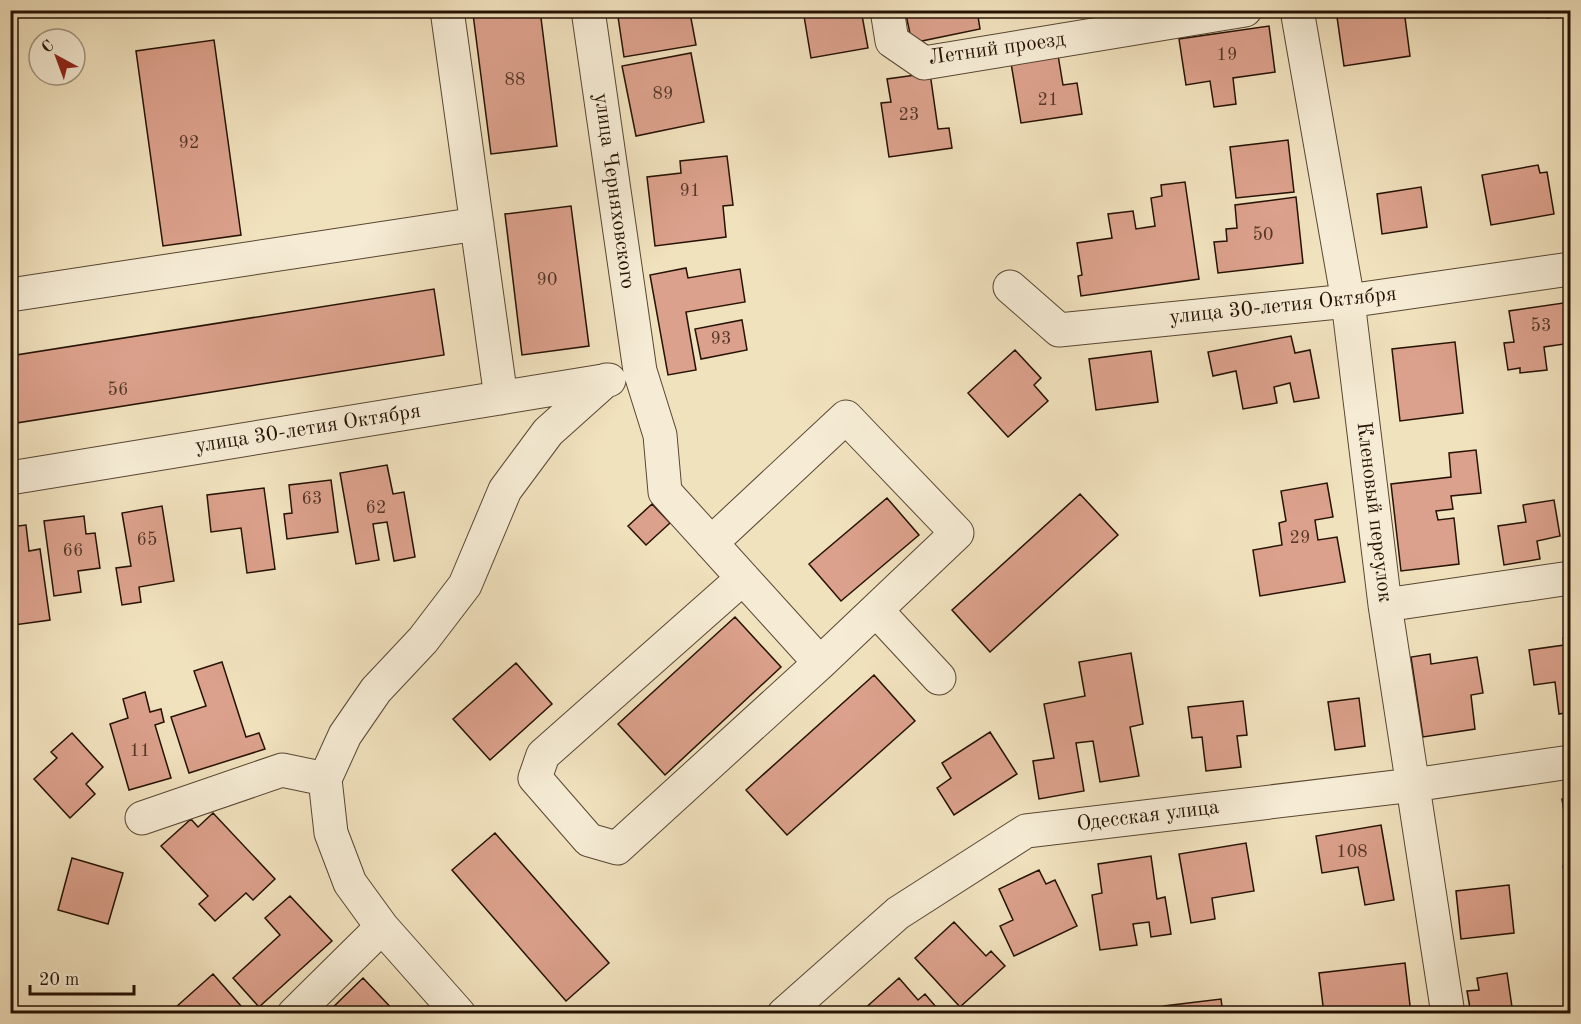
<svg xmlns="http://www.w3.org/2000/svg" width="1581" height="1024" font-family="'Old Standard TT',serif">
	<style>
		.building { fill: #dca18c; stroke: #251204; stroke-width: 1.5 }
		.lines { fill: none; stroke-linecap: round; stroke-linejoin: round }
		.minor-casing { stroke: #584632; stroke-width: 35 }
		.minor { stroke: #f6ecd5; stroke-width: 33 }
		.labels { text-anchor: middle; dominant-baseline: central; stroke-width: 6; stroke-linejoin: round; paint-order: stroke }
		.number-label { font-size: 18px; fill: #533626 }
		.street-label { font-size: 21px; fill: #251204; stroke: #f6ecd5 }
	</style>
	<rect width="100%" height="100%" fill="#f1e2be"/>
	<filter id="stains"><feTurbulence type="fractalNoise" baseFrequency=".00333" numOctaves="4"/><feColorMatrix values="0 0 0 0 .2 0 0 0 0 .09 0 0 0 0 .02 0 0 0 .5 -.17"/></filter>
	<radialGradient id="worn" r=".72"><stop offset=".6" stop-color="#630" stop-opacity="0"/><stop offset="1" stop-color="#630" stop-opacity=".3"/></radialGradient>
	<path class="building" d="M499,10H540L557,146L491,154L473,14Z
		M617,10H676L677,15L690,13L696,45L624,57Z
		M803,10H861L868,48L811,58Z
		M905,10H977L980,29L912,43Z
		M1336,10H1404L1410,56L1344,66Z
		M1545,10H1570V15L1547,18Z
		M1269,26L1275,72L1233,78L1236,104L1214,107L1210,81L1186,85L1179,39Z
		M214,40L241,235L163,246L136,51Z
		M691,53L704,122L636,136L622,66Z
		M1058,55L1063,85L1077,83L1082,114L1021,123L1011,63Z
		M930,73L938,129L949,128L952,148L889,157L881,103L891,102L887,79Z
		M1288,140L1294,192L1236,198L1230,147Z
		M727,156L733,205L723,206L726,237L655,246L647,177L681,173L680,161Z
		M1564,162H1570V199H1568Z
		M1538,165L1540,173L1547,172L1554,214L1491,225L1482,175Z
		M1185,182L1199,279L1081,296L1078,276L1082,275L1077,243L1112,238L1108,214L1133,211L1136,229L1155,226L1151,198L1162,196L1161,185Z
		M1421,187L1427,227L1382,234L1377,194Z
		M1296,197L1303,263L1218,273L1214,242L1227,241L1226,229L1237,228L1235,205Z
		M571,206L589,346L522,355L505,214Z
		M686,268L688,278L740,269L745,302L686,312L696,370L668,375L650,275Z
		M434,289L444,355L10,424V356Z
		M1570,302V368H1568L1564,344L1544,347L1547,370L1520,373V368L1508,370L1504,343L1514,342L1509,311Z
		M742,320L747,350L701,359L695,329Z
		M1291,336L1295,353L1310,350L1319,398L1294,402L1290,383L1274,387L1277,403L1243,409L1236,371L1213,376L1208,352Z
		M1455,342L1463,413L1400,421L1392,349Z
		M1015,350L1041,378L1034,385L1048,401L1008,437L968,393Z
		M1151,351L1158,402L1096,410L1089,359Z
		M1476,450L1481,493L1451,496L1453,509L1436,511L1438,520L1454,518L1459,564L1401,571L1391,484L1451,477L1449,453Z
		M387,465L393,494L404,492L415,557L394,561L387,522L373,524L379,560L356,564L340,473Z
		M331,480L338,532L287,539L284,514L292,513L289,485Z
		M1327,483L1333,517L1315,520L1318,540L1337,537L1345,582L1260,596L1253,550L1282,545L1279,523L1286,521L1281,491Z
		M264,488L275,569L247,573L241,528L211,532L207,495Z
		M1080,494L1118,535L990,652L952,610Z
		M887,498L919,535L841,601L809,564Z
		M1554,500L1560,536L1537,541L1540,559L1504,565L1498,526L1526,522L1523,505Z
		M652,504L670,523L646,545L628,526Z
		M162,506L174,581L139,587L141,602L122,605L116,568L131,566L122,513Z
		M84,516L86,534L95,533L100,568L78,571L81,592L54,596L44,521Z
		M26,525L29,551L40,549L50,620L14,625L10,605V527Z
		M735,617L781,667L665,775L618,724Z
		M1570,637V712L1559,714L1555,682L1534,685L1529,650L1564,645L1563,638Z
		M1131,653L1143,724L1130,727L1139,776L1100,782L1093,741L1076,743L1084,791L1039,799L1033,761L1054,758L1044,704L1085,696L1079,662Z
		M1430,654L1431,664L1477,657L1483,693L1471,695L1475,729L1423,737L1411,657Z
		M222,662L246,737L259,733L265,749L189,773L171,717L206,706L194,671Z
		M516,663L552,704L490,760L453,719Z
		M874,675L915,721L787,835L746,790Z
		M145,692L150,712L161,709L164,722L155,725L171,778L129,790L110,724L128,718L123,699Z
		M1359,698L1365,746L1335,750L1328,702Z
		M1243,701L1247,735L1237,736L1241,767L1206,771L1202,737L1192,738L1188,707Z
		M990,732L1017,774L954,815L937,788L951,778L942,763Z
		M72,733L103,767L86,784L95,794L70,818L34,779L57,758L51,752Z
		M1570,797V849L1562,799Z
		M213,813L275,879L253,900L246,893L215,921L199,904L208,896L161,846L191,819L198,827Z
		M1381,825L1394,900L1365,905L1358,867L1322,873L1316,836Z
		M495,833L609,963L566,1001L452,870Z
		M1246,843L1254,891L1212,898L1215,919L1191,923L1179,854Z
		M1151,856L1157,899L1165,897L1171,934L1151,937L1149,922L1133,924L1137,945L1100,950L1092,895L1102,893L1098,864Z
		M72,858L123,873L108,924L58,910Z
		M1570,865V903H1569L1563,866Z
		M1039,870L1046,884L1055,880L1077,926L1014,956L1000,926L1013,920L999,889Z
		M1509,885L1514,933L1461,939L1456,891Z
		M290,896L332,941L259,1007L233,978L280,935L265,918Z
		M954,922L986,956L991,951L1005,966L960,1007L915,958Z
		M1405,963L1411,1014H1324L1319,973Z
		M1507,973L1513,1014H1471L1467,991L1479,990L1477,978Z
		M213,974L248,1014H182L176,1007Z
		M363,978L397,1014H326Z
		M899,978L918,1000L925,994L942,1014H866L863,1010Z
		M1221,999L1223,1014H1165L1164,1006Z"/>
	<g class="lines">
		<g class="minor-casing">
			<path id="minor" d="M447,10L501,398
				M588,10L640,371L660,435L665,492L820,663
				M887,10L892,41L924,63L1245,10
				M1297,10L1348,301L1385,605L1448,1014
				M1010,287L1059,330L1348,301L1570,269
				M10,295L477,224
				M10,478L609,380
				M711,543L846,417L957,533L820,663L617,848L589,840L535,778L543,755L743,578
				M1385,605L1570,578
				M876,610L939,678
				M142,818L282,770L325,779
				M294,1014L382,927
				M459,1014L382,927L350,883L331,833L325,779L345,735L376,690L423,640L465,585L505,490L548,432L606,380
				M784,1014L898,913L1026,831L1413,785L1570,762"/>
		</g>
		<use href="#minor" class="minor"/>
	</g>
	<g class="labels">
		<g class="number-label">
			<text x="1227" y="55">19</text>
			<text x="515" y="80">88</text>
			<text x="663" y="94">89</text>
			<text x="1048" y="100">21</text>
			<text x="909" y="115">23</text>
			<text x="189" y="143">92</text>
			<text x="690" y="191">91</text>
			<text x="1263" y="235">50</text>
			<text x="547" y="280">90</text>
			<text x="1541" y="326">53</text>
			<text x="721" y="339">93</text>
			<text x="118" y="390">56</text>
			<text x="312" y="499">63</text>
			<text x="376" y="508">62</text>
			<text x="1300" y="538">29</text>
			<text x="147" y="540">65</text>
			<text x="73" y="551">66</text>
			<text x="140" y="751">11</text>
			<text x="1352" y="852">108</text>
		</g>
		<g class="street-label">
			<text transform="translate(997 49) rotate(-8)">Летний проезд</text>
			<text transform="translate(614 191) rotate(82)">улица Черняховского</text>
			<text transform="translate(1283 306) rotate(-6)">улица 30-летия Октября</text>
			<text transform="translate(308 429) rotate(-9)">улица 30-летия Октября</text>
			<text transform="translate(1374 512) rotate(83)">Кленовый переулок</text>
			<text transform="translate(1148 816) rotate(-7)">Одесская улица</text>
		</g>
	</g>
	<rect width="1581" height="1024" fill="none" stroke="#f1e2be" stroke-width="36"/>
	<rect x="12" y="12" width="1557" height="1000" fill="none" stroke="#251204" stroke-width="3"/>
	<rect x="18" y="18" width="1545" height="988" fill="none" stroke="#251204" stroke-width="1.5"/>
	<g transform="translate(57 57) rotate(319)"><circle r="28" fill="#f6ecd5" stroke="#a29581" stroke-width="1.5"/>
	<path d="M0-4.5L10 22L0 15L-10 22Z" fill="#8f2418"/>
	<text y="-9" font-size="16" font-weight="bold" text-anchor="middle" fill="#251204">С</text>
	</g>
	<path d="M30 985v9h104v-9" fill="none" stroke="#251204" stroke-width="3"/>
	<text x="39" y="985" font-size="18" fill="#251204" stroke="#f6ecd5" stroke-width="4.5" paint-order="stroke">20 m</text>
	<rect width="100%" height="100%" filter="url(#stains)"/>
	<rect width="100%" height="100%" fill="url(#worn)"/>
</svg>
